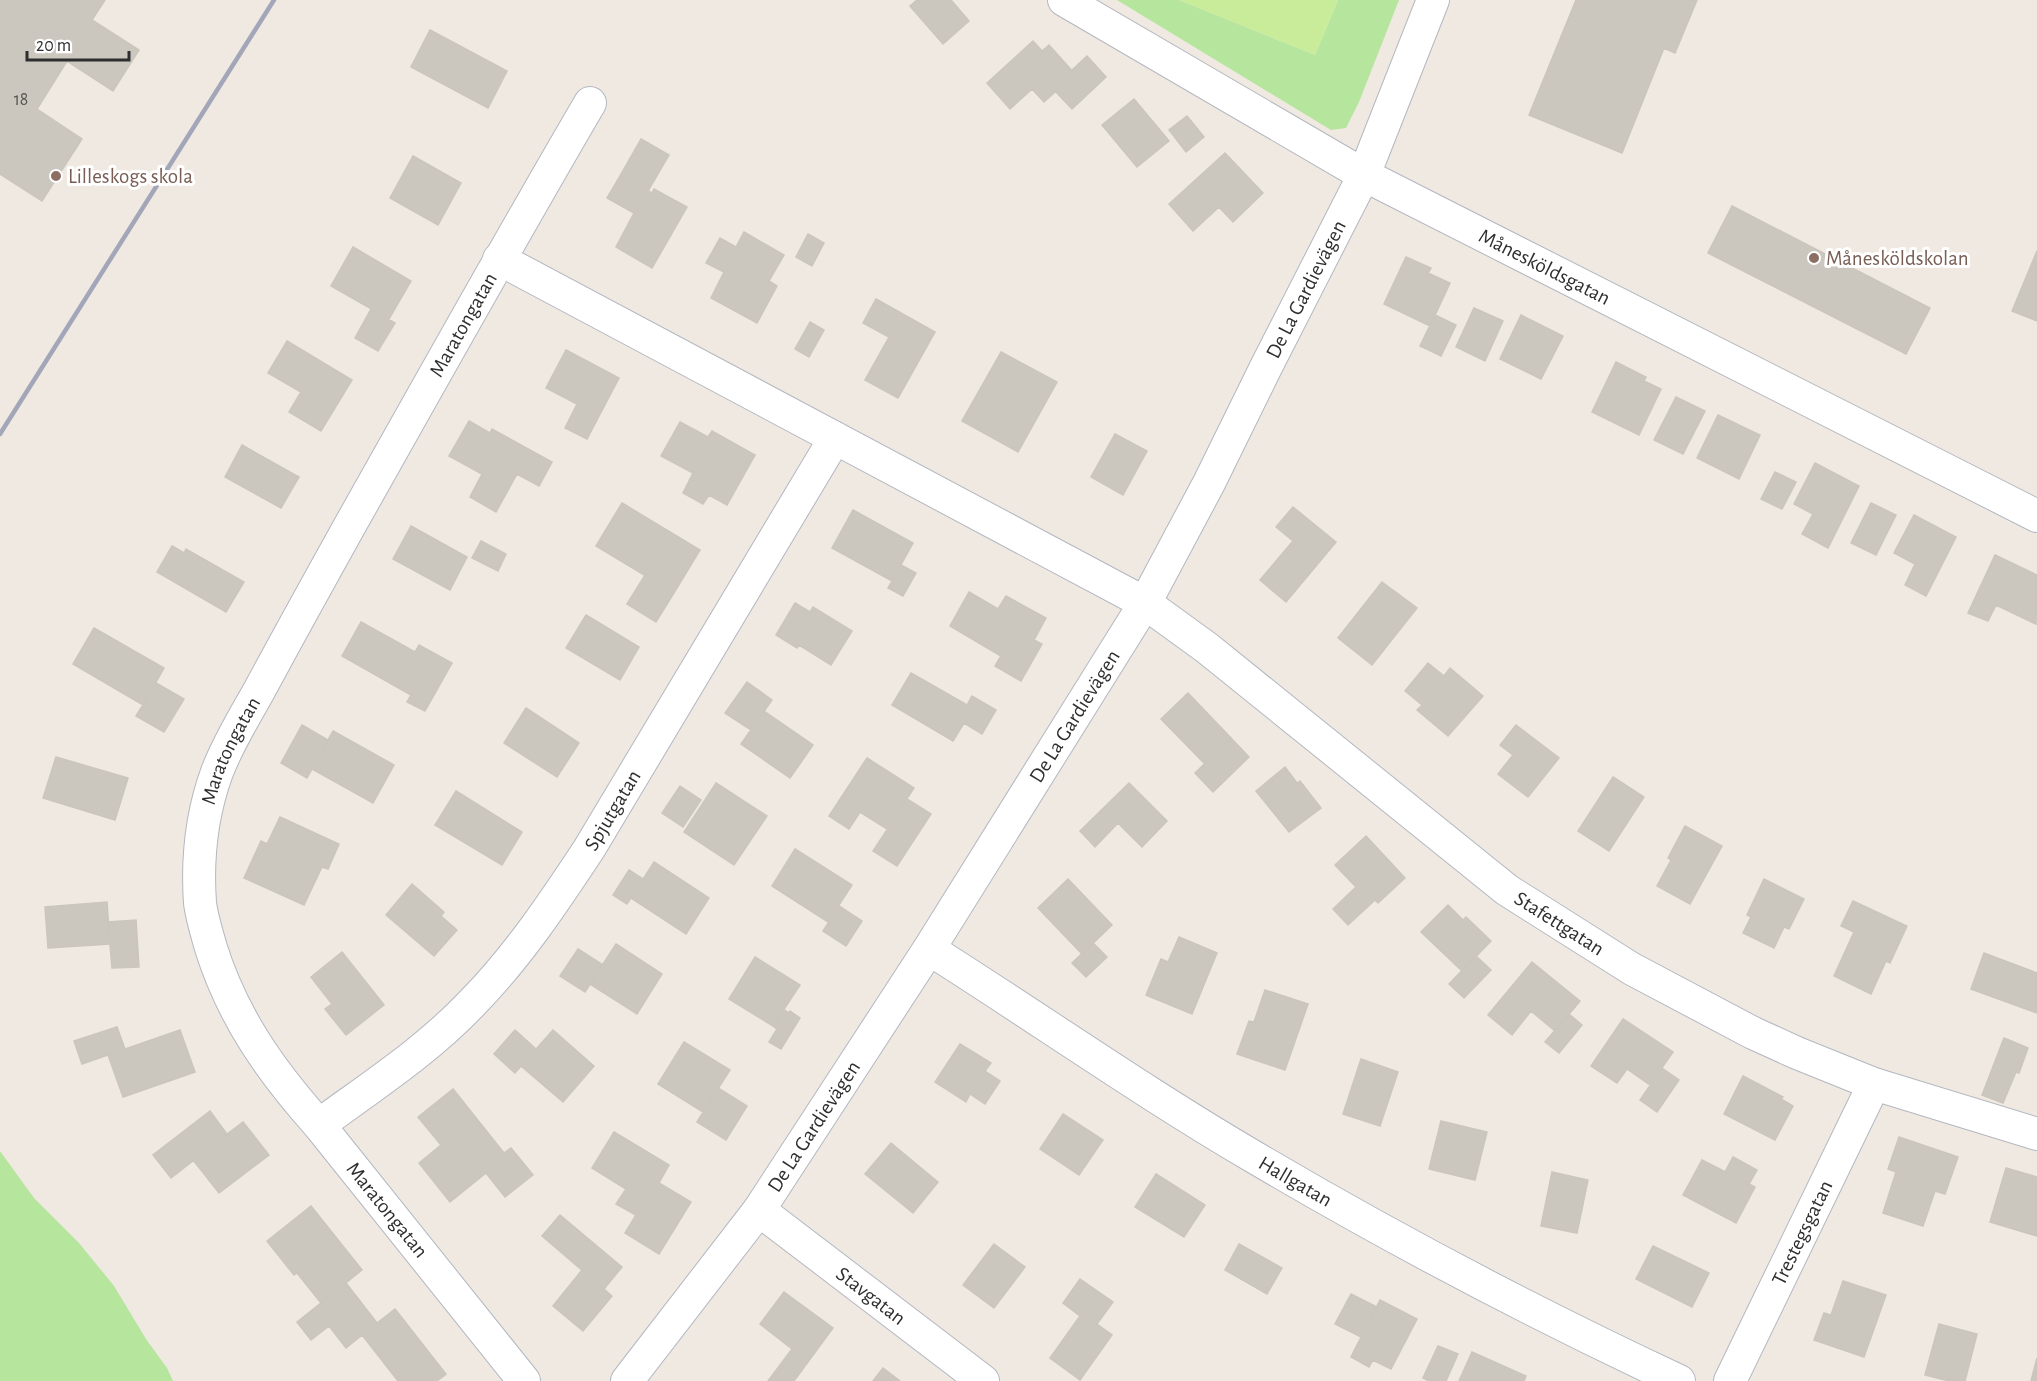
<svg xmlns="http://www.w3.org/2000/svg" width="2037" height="1381" font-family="'Alegreya Sans',sans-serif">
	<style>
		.green { fill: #b6e59e }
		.pitch { fill: #c9ec9a }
		.building { fill: #cbc7bf; stroke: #cbc5ba; stroke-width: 1.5 }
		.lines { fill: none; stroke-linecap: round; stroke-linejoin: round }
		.street-casing { stroke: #b4b7c1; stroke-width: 34 }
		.street { stroke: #fff; stroke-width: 32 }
		.rail { stroke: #a3a6b8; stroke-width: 4.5 }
		.education-dot { fill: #8d6e63; stroke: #fff; stroke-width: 2 }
		.labels { text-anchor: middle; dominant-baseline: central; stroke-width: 6; stroke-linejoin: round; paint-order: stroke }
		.number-label { font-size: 18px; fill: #555452 }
		.education-label { font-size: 21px; fill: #785e54; stroke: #fff; text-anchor: start }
		.street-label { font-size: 21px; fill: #2e2e2e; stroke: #fff }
	</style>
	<rect width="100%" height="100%" fill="#efe9e1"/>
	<path class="green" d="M1117,0H1179L1315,55L1338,0H1399L1359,102L1346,128L1331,130Z
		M0,1151L34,1198L79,1243L114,1286L146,1339L167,1368L173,1381H0Z"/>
	<path class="pitch" d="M1179,0H1338L1315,55Z"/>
	<path class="building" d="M0,0H105L92,20L139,50L113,91L67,61L37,109L82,139L42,201L0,174Z
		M917,0H951L969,21L943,44L910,6Z
		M1576,0H1697L1675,53L1664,48L1622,153L1529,115Z
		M430,30L507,71L488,108L411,67Z
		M1033,41L1042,51L1049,45L1075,74L1044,102L1032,89L1010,109L987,83Z
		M1087,56L1106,77L1072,109L1056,92L1075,74L1072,70Z
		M1134,99L1169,141L1137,167L1102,125Z
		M1187,116L1204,137L1186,152L1169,130Z
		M641,139L669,155L648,191L620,176Z
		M1225,153L1263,193L1233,222L1219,207L1193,231L1169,204Z
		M413,156L461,183L438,225L390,198Z
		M620,176L652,193L654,189L687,207L652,268L616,247L634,213L607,198Z
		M1732,206L1930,308L1906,354L1708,253Z
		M744,232L784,255L769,281L777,286L757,323L711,298L724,272L706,263L720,238L736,247Z
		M808,234L824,243L812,266L796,257Z
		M353,247L411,281L389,319L331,286Z
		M2037,251V321L2012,311Z
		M1406,257L1431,268L1428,273L1450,283L1430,326L1384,304Z
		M876,299L935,332L898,398L865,380L889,337L863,323Z
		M1474,308L1503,321L1485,361L1456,347Z
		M371,309L395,323L378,351L355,338Z
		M1435,315L1456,325L1441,356L1420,346Z
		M1521,315L1563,336L1541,379L1500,359Z
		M810,322L824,330L809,357L795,349Z
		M287,341L352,380L321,431L289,412L301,392L268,373Z
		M566,350L619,378L587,439L565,428L577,404L546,388Z
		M1001,352L1057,382L1018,452L962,421Z
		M1616,362L1646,377L1644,381L1661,389L1639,435L1592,412Z
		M1676,397L1705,411L1683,454L1654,440Z
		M1718,415L1760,435L1739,479L1697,458Z
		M469,421L490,433L492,429L552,462L539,486L517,474L496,512L470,497L482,474L449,456Z
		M680,422L708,437L712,431L755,455L727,505L709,495L703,504L683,493L693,473L661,456Z
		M1115,434L1147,451L1123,495L1091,477Z
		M242,445L299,477L281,508L225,477Z
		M1815,463L1859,486L1828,548L1802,534L1813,514L1794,504Z
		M1775,472L1796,482L1782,509L1761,499Z
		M622,503L700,550L674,593L596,546Z
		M1871,503L1896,515L1876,555L1851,543Z
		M1293,507L1336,542L1286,602L1260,580L1293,541L1276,527Z
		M853,510L913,543L892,581L832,548Z
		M1914,515L1956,537L1926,596L1905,585L1915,564L1894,553Z
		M411,526L467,557L450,590L393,559Z
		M481,541L506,554L498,571L472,558Z
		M172,546L184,553L186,549L244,582L226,612L157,572Z
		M1995,555L2037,575L2036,624L1996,605L1988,621L1968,613Z
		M901,565L916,573L903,596L888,588Z
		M645,575L674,593L656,622L627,604Z
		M1382,582L1417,608L1372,665L1338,638Z
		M969,592L998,609L1006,596L1046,618L1034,640L1042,644L1021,681L995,666L1001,656L950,626Z
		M795,603L810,612L813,607L852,631L831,665L799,645L797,648L776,635Z
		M586,615L639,647L620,680L566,648Z
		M361,622L415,652L419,645L452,663L425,711L407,702L411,695L342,656Z
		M94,628L164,668L143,705L73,664Z
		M1428,663L1444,676L1450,668L1483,696L1448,736L1417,710L1422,705L1405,691Z
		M911,673L967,705L972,696L996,710L982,734L964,723L953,741L892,705Z
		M747,682L772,700L751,730L725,713Z
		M156,683L184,699L164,732L136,716Z
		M1188,693L1231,738L1204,763L1161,719Z
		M526,708L579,743L557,777L504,743Z
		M764,711L813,745L790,778L741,744Z
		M302,725L328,740L307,778L281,763Z
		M1516,725L1559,758L1528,797L1498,774L1513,755L1500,745Z
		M333,731L394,765L373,803L312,769Z
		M1231,738L1249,757L1213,792L1195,773Z
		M56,757L128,778L115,820L43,798Z
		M867,758L914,788L887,829L860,812L849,829L829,816Z
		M1285,767L1297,783L1300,781L1321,808L1289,832L1256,791Z
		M1613,777L1644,797L1609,851L1578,831Z
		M716,783L767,816L734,865L684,832Z
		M1129,783L1167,821L1142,847L1118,823L1095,847L1080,831Z
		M680,786L701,800L683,827L662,813Z
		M456,791L522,832L502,865L435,825Z
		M907,799L931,814L897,866L873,851Z
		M280,817L339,844L328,869L322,867L304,905L244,878L261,841L267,844Z
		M1685,826L1722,846L1690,904L1657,886L1671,860L1668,858Z
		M1366,836L1405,878L1378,903L1375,900L1348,925L1333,909L1356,887L1335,865Z
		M795,849L852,885L828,922L772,886Z
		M654,862L709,898L686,934L631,898Z
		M629,870L643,879L627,904L613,895Z
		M1068,879L1112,925L1082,954L1038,908Z
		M1764,879L1804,899L1789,929L1784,927L1774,948L1743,933L1751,917L1747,915Z
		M412,884L444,912L441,916L457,930L434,956L386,915Z
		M1853,901L1907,926L1890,963L1886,961L1871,994L1834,976L1854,932L1841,926Z
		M107,902L110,944L48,948L45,907Z
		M1448,905L1463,920L1466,917L1491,941L1462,971L1421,932Z
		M839,906L862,921L846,946L823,931Z
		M136,920L139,967L112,968L108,922Z
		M1179,937L1217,953L1192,1014L1146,995L1161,959L1168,962Z
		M1093,943L1107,957L1086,977L1072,963Z
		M616,944L662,974L637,1014L590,984Z
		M578,949L603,965L585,992L560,976Z
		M342,952L384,1005L346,1035L325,1009L332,1004L311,977Z
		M1984,953L2037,973V1013L1971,989Z
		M1476,956L1491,970L1464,998L1449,984Z
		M755,957L800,985L773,1026L729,999Z
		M1532,962L1580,1001L1555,1031L1531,1011L1512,1035L1488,1015Z
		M1265,990L1308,1004L1285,1070L1237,1054L1249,1021L1254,1022Z
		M784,1010L789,1013L790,1011L800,1018L781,1049L769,1042L777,1029L773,1026Z
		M1569,1014L1582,1025L1559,1053L1545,1042Z
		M1623,1019L1673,1052L1650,1085L1627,1069L1617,1083L1591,1066Z
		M117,1027L125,1049L82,1064L74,1041Z
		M180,1030L195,1072L123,1097L108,1055Z
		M515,1030L536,1049L515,1073L494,1054Z
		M553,1030L594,1066L563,1102L521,1066Z
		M2004,1038L2028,1048L2019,1073L2016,1072L2003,1103L1982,1095Z
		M684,1042L730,1070L703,1112L658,1084Z
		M960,1044L991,1063L985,1071L1000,1081L985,1104L970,1094L966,1102L935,1082Z
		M1361,1059L1398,1072L1380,1126L1343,1114Z
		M1662,1068L1679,1080L1657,1112L1640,1100Z
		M1743,1076L1783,1097L1781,1099L1793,1106L1775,1140L1724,1114Z
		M718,1088L747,1106L726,1140L697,1122Z
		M453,1089L504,1153L511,1148L533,1175L505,1197L486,1173L450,1202L419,1163L441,1145L418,1117Z
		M210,1111L227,1134L171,1178L153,1155Z
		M1063,1114L1103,1140L1079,1175L1040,1149Z
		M1441,1121L1487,1132L1475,1180L1429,1169Z
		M243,1122L269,1155L219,1193L193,1160Z
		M614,1132L669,1165L659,1183L691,1202L659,1254L625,1233L636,1215L616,1204L626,1189L592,1168Z
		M1899,1137L1958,1157L1945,1194L1935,1191L1923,1226L1883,1213L1896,1172L1888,1169Z
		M891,1143L938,1182L913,1213L865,1174Z
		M1733,1157L1757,1170L1749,1184L1725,1172Z
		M1702,1160L1755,1187L1736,1223L1683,1195Z
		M2006,1168L2037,1177V1236L1990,1222Z
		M1552,1172L1588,1180L1577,1233L1541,1226Z
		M1156,1174L1205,1205L1184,1237L1135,1207Z
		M311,1206L362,1270L321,1303L297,1273L294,1275L267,1241Z
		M560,1215L622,1267L604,1289L542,1236Z
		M994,1244L1025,1267L994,1308L963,1285Z
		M1239,1244L1282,1268L1267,1294L1225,1270Z
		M1653,1246L1709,1273L1692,1307L1636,1279Z
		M582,1270L612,1296L583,1331L553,1306Z
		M1080,1279L1113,1302L1097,1324L1112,1335L1080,1380L1050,1358L1080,1316L1063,1303Z
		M1843,1281L1886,1295L1864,1357L1814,1340L1824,1313L1831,1315Z
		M346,1283L377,1323L346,1348L329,1326L311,1340L297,1322Z
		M784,1292L833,1328L794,1381H768L792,1349L760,1324Z
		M1351,1294L1377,1307L1361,1337L1335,1324Z
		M1380,1300L1417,1319L1391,1369L1373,1360L1369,1367L1351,1357Z
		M395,1309L446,1374L437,1381H398L362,1335Z
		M1939,1324L1977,1334L1965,1381H1949L1925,1375Z
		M1438,1346L1458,1354L1446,1381H1429L1423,1378Z
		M1472,1352L1526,1376L1524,1381H1459Z
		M2037,1358V1381H2031Z
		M883,1368L900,1381H873Z"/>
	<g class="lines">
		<g class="street-casing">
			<g id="street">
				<path id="s1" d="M1064,0L1364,175L2037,516"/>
				<path id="s2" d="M499,259L1145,603L1207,648L1507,890L1632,969L1753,1033L1797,1053L1874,1084L2037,1134"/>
				<path id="s3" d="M929,949C1038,1018 1143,1092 1254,1157C1391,1238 1534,1313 1679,1381"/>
				<path id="s4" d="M319,1125C372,1086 428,1050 473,1002C518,956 554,902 589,849L835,438"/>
				<path id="s5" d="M759,1210L983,1381"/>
				<path id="s6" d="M524,1381L319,1125C271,1071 233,1018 211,948C207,934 202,918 200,903C197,860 202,813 217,772C228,743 245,716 260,689C289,635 319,581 349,527C429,385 508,243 590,103"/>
				<path id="s7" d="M627,1381L759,1210L929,949L1145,603L1209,483L1266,367L1364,175L1433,0"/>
				<path id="s8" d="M1730,1381L1874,1084"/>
			</g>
		</g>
		<use href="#street" class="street"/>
		<path class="rail" d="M0,434L274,0"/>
	</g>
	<g class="education-dot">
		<circle cx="56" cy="176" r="6"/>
		<circle cx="1814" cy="258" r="6"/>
	</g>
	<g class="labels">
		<g class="number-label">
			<text x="21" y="100">18</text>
		</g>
		<g class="education-label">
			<text x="68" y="176">Lilleskogs skola</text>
			<text x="1826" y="258">Månesköldskolan</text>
		</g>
		<g class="street-label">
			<text stroke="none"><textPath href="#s1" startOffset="550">Månesköldsgatan</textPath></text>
			<text stroke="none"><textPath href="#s7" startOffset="1288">De La Gardievägen</textPath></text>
			<text stroke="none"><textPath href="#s6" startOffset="1227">Maratongatan</textPath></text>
			<text stroke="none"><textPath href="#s7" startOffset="802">De La Gardievägen</textPath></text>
			<text stroke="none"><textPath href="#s6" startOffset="741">Maratongatan</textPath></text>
			<text stroke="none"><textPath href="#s4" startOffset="435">Spjutgatan</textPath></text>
			<text stroke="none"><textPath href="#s2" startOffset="1256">Stafettgatan</textPath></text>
			<text stroke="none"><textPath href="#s7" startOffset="316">De La Gardievägen</textPath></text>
			<text stroke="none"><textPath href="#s3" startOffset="434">Hallgatan</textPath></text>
			<text transform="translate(387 1210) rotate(51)">Maratongatan</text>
			<text stroke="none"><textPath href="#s8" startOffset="165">Trestegsgatan</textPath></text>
			<text stroke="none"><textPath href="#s5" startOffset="141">Stavgatan</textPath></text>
		</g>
	</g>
	<path d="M27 51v9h102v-9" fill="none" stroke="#2e2e2e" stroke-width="3"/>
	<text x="36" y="51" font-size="18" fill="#2e2e2e" stroke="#ffffff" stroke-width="4.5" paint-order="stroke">20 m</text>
</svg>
